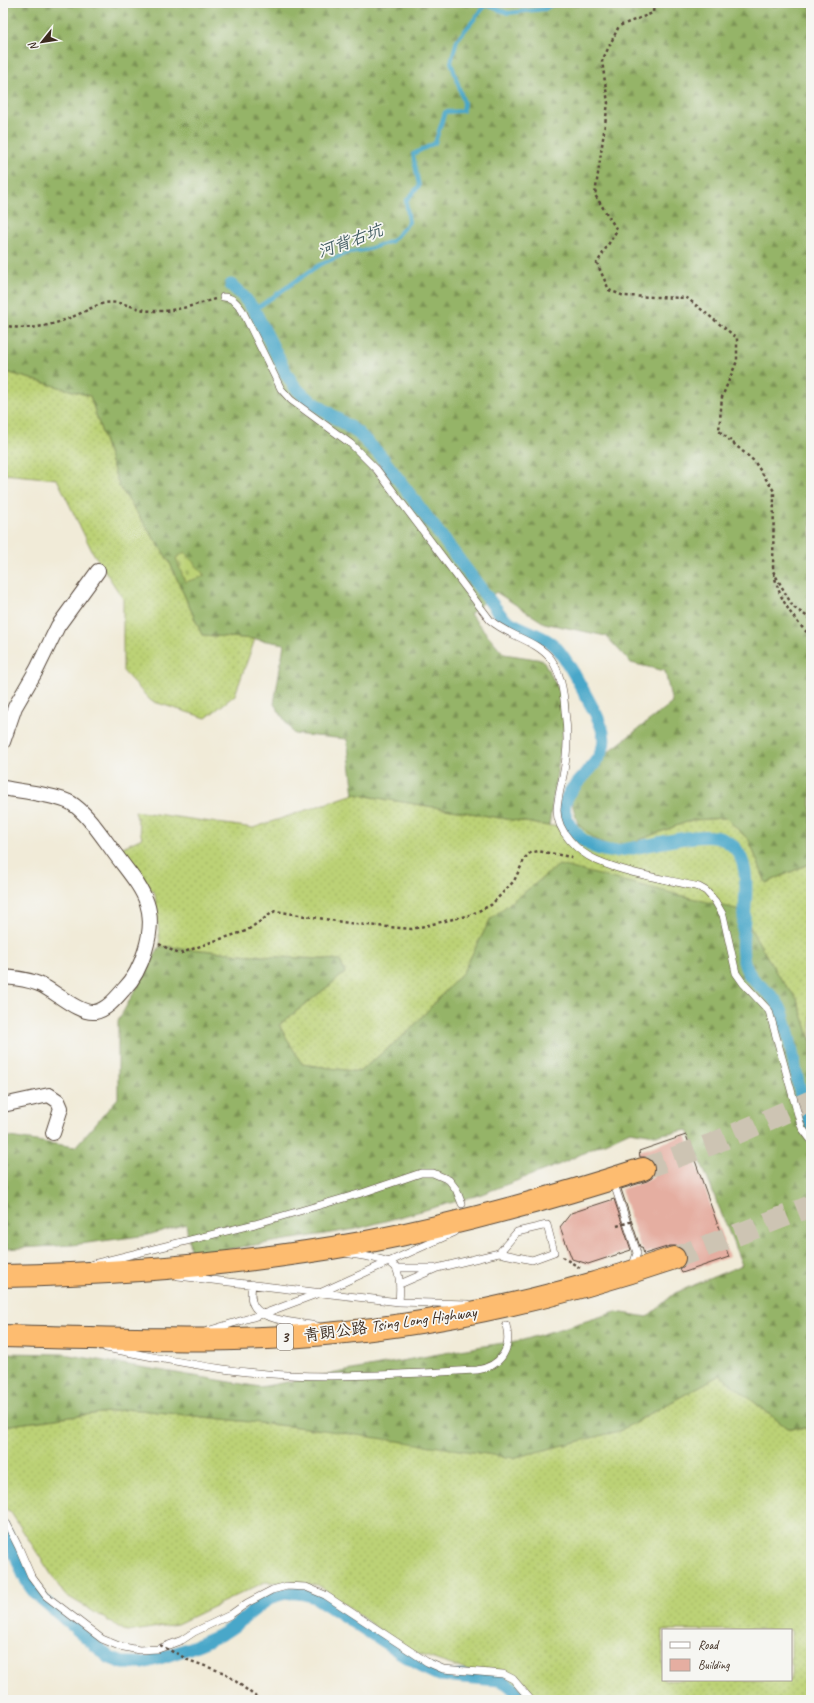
<svg xmlns="http://www.w3.org/2000/svg" width="814" height="1703" font-family="Caveat,'LXGW WenKai TC',sans-serif">
	<style>
		.grass { fill: url(#grass-dots); stroke: #7c7e4a; fill-rule: evenodd }
		.forest { fill: url(#forest-firs); stroke: #686f42 }
		.cemetery { fill: url(#cemetery-stones); stroke: #7c7e4a }
		.lines { fill: none; stroke-linecap: round; stroke-linejoin: round }
		.stream { stroke: #4aa7c9; stroke-width: 4 }
		.canal { stroke: #4aa7c9; stroke-width: 13 }
		.building { fill: #e5aea1 }
		.highway-tunnel { stroke: #cdc4b3; stroke-width: 22; stroke-dasharray: 22 11; stroke-linecap: butt }
		.lane-casing { stroke: #56473a; stroke-width: 8 }
		.street-casing { stroke: #56473a; stroke-width: 16 }
		.highway-casing { stroke: #56473a; stroke-width: 24 }
		.path { stroke: #56473a; stroke-width: 2.5; stroke-dasharray: 3 3; stroke-linecap: butt }
		.lane { stroke: #fff; stroke-width: 7 }
		.street { stroke: #fff; stroke-width: 14 }
		.highway { stroke: #fdbc6f; stroke-width: 22 }
		.path-bridge { stroke: #56473a; stroke-width: 2.5; stroke-dasharray: 3 3; stroke-linecap: butt }
		.labels { text-anchor: middle; dominant-baseline: central; stroke-width: 3.5; stroke-linejoin: round; paint-order: stroke }
		.shield { fill: #f6f6f2; stroke: #73675e; stroke-width: 1 }
		.shield-label { font-size: 15px; font-weight: bold; fill: #3b2a1e }
		.street-label { font-size: 16px; fill: #3b2a1e; stroke: #f6f6f2 }
		.water-label { font-size: 17px; font-style: italic; fill: #415c62; stroke: #f6f6f2 }
	</style>
	<defs>
		<pattern id="grass-dots" width="8" height="8" patternUnits="userSpaceOnUse"><rect width="8" height="8" fill="#bcd276"/><path d="M2 2h.1M6 6h.1" fill="none" stroke="#a2b466" stroke-width="1.8" stroke-linecap="round"/></pattern>
		<pattern id="forest-firs" width="22" height="20" patternUnits="userSpaceOnUse"><rect width="22" height="20" fill="#95b467"/><path d="M5 1l3.5 6h-7zM16 11l3.5 6h-7z" fill="#7b9354"/></pattern>
		<pattern id="cemetery-stones" width="16" height="16" patternUnits="userSpaceOnUse"><rect width="16" height="16" fill="#bcd276"/><path d="M2 7V4a2 2 0 0 1 4 0v3zM10 15v-3a2 2 0 0 1 4 0v3z" fill="#a2b466"/></pattern>
	</defs>
	<rect width="100%" height="100%" fill="#f6f6f2"/>
	<filter id="ink" filterUnits="userSpaceOnUse"><feTurbulence type="fractalNoise" baseFrequency=".025" numOctaves="2"/><feDisplacementMap in="SourceGraphic" scale="8" xChannelSelector="R" yChannelSelector="G"/><feConvolveMatrix kernelMatrix="1 2 1 2 8 2 1 2 1" color-interpolation-filters="sRGB"/></filter>
	<filter id="wash" filterUnits="userSpaceOnUse"><feTurbulence type="fractalNoise" baseFrequency=".012" numOctaves="4" result="noise"/><feDisplacementMap in="SourceGraphic" scale="16" xChannelSelector="R" yChannelSelector="G"/><feGaussianBlur stdDeviation="0.9" result="paint"/><feColorMatrix in="noise" values="0 0 0 0 0 0 0 0 0 0 0 0 0 0 0 0 0 1.4 0 .05"/><feComposite in="paint" operator="in"/></filter>
	<g filter="url(#wash)">
		<rect width="100%" height="100%" fill="#f1ebd8"/>
		<path class="grass" d="M3,371L90,396L119,486L169,561L202,635L255,639L235,695L206,718L151,701L123,671V599L92,551L57,479L3,474Z
			M354,794L549,826L578,824L594,838L615,849L692,820L726,818L749,840L766,883L811,863V1042L797,999L777,974L740,910L491,918L463,972L409,1031L359,1072L301,1064L279,1025L345,973L340,960L261,956L160,946L155,893L112,852L142,838L135,811L253,828Z
			M720,1375L787,1428H811V1700H538L508,1684L407,1650L318,1585L265,1582L177,1624L127,1632L64,1594L10,1511L3,1508V1426L130,1409L316,1429L619,1431ZM663,1630H791V1680H663Z"/>
		<path class="forest" d="M3,3H811V863L766,883L749,840L726,818L692,820L615,849L594,838L578,824L571,800L607,753L672,703L665,671L631,663L606,636L544,623L496,592L470,614L504,654L543,660L567,705L549,826L354,794L347,739L294,734L274,704L284,644L255,639L202,635L169,561L119,486L90,396L3,371Z
			M559,865L740,910L777,974L797,999L811,1042V1428H787L720,1375L619,1431L513,1458L316,1429L130,1409L3,1426V1353L63,1354L260,1387L477,1347L523,1340L616,1312L647,1317L675,1293L742,1265L688,1130L655,1135L630,1131L558,1165L479,1195L356,1229L191,1255L186,1224L148,1235L72,1245L3,1249V1136L75,1147L118,1098V1021L160,946L261,956L340,960L345,973L279,1025L302,1064L359,1072L409,1031L463,972L491,918Z"/>
		<path class="cemetery" d="M185,552L205,576L185,582L176,558Z"/>
		<g class="lines">
			<path class="stream" d="M634,3L654,8
				M254,310L319,265L350,252L365,250L392,241L409,222L406,201L419,186L413,154L435,143L445,112L463,111L464,103L451,62L457,40L486,5L508,13L545,9L554,3"/>
			<path class="canal" d="M231,285L243,296L254,310L287,375L295,387L305,397L358,433L380,455L502,617C517,629 536,632 551,643C566,654 586,697 596,714C601,725 607,738 602,750C592,779 544,795 574,831C583,842 595,849 609,851C637,851 699,829 722,839C763,856 738,923 743,956C747,985 768,986 779,1006C786,1019 788,1034 791,1047C795,1068 799,1089 804,1109L811,1124
				M3,1528C17,1549 19,1576 36,1594L110,1658L123,1663H143C165,1657 197,1646 218,1636C256,1618 265,1580 315,1597L426,1669L439,1675L500,1680C510,1684 515,1690 522,1700"/>
		</g>
		<g id="blocks">
			<path class="building" d="M686,1135L729,1257L682,1273L680,1269L684,1266L686,1261V1255L683,1249L677,1246H670L644,1254L642,1247H640L621,1189L647,1181L652,1178L655,1172V1166L652,1160L646,1157H640L639,1151Z
				M614,1199L631,1250L588,1264L572,1259L560,1227L571,1213Z"/>
		</g>
	</g>
	<g filter="url(#ink)">
		<use href="#blocks" fill-opacity="0" stroke="#56473a" stroke-width="1"/>
		<g class="lines">
			<path class="highway-tunnel" d="M643,1169L712,1144L811,1101
				M674,1258L747,1231L811,1206"/>
			<g class="lane-casing">
				<path id="lane" d="M223,297C232,297 237,303 242,310L281,389L291,400L351,444L377,470L490,620C508,636 536,640 551,659C561,673 564,694 565,711C567,726 568,741 566,756C565,774 558,792 557,810C557,832 578,852 596,860C628,874 665,879 699,887L706,891L715,901L723,915L736,973L743,983L769,1011L800,1122L802,1128L811,1140
					M610,1183L615,1187L637,1253L632,1268
					M346,1253C358,1256 391,1258 396,1268C401,1278 400,1292 399,1302
					M93,1264L255,1224L365,1192L421,1173H433L449,1180L456,1189L462,1204
					M396,1268H434
					M178,1276L399,1302L468,1304
					M252,1284C251,1292 250,1300 254,1306C262,1321 301,1323 317,1326
					M400,1284L437,1268L499,1253L532,1260L554,1252L547,1225L517,1232L499,1253
					M207,1331L263,1314L322,1292L455,1232
					M106,1348C153,1357 200,1367 247,1372C323,1380 401,1374 477,1370C502,1366 512,1348 506,1325
					M3,1520L7,1524L19,1548L31,1576L46,1596L102,1639L119,1646L139,1650L158,1649L182,1640L194,1632L230,1615L247,1603L272,1590L287,1586L306,1587L325,1595L427,1662L443,1669L503,1674L513,1679L531,1700"/>
			</g>
			<g class="street-casing">
				<path id="street" d="M3,742L15,707L37,669L58,626L98,571
					M3,788C20,791 57,795 71,803C86,812 102,836 113,851C139,887 160,903 145,951C141,964 135,978 125,988C117,997 107,1010 95,1012C78,1014 54,990 39,984C27,979 15,978 3,977
					M3,1105L49,1095L58,1101L61,1108L53,1133"/>
			</g>
			<g class="highway-casing">
				<path id="highway" d="M3,1276C123,1274 243,1264 361,1243C456,1225 550,1199 643,1169
					M3,1336C97,1338 192,1342 287,1337C420,1329 548,1301 674,1258"/>
			</g>
			<path class="path" d="M654,3L653,13L619,26L602,61L608,103L595,195L617,230L597,263L609,290L624,296L687,298L737,338V361L722,397L719,431L754,461L774,491L773,571L793,607L811,619
				M3,325C31,332 54,325 79,314C88,310 96,305 105,303C122,300 136,310 152,311C174,312 195,305 215,299
				M774,573C778,597 793,620 811,636
				M159,944L179,954L214,941L246,931L275,911L355,924L412,929L470,915L491,905L514,881L525,858L530,853L538,851L571,857L572,856
				M562,1257L582,1269
				M176,1653L188,1660L225,1673L260,1700"/>
			<use href="#lane" class="lane"/>
			<use href="#street" class="street"/>
			<use href="#highway" class="highway"/>
			<path class="path-bridge" d="M617,1226L633,1221
				M160,1645L175,1653"/>
		</g>
	</g>
	<g class="labels">
		<rect class="shield" x="277" y="1324" width="16" height="26" rx="3"/>
		<g class="shield-label">
			<text x="285" y="1337">3</text>
		</g>
		<g class="street-label">
			<text transform="translate(390 1324) rotate(-8)">青朗公路 Tsing Long Highway</text>
		</g>
		<g class="water-label">
			<text transform="translate(350 241) rotate(-20)">河背右坑</text>
		</g>
	</g>
	<rect width="814" height="1703" fill="none" stroke="#f6f6f2" stroke-width="16"/>
	<rect x="662" y="1629" width="130" height="52" fill="#f6f6f2" stroke="#aba49d"/>
	<rect x="670" y="1642" width="20" height="6" fill="#ffffff" stroke="#aba49d"/>
	<text x="698" y="1649" font-size="12" fill="#3b2a1e">Road</text>
	<rect x="670" y="1659" width="20" height="12" fill="#e5aea1" stroke="#aba49d"/>
	<text x="698" y="1669" font-size="12" fill="#3b2a1e">Building</text>
	<g transform="translate(42 42) rotate(240)" stroke="#f6f6f2" stroke-width="3" paint-order="stroke">
	<path d="M0-3L7 15L0 10L-7 15Z" fill="#3b2a1e"/>
	<text y="-6" font-size="11" font-weight="bold" text-anchor="middle" fill="#3b2a1e">N</text>
	</g>
</svg>
